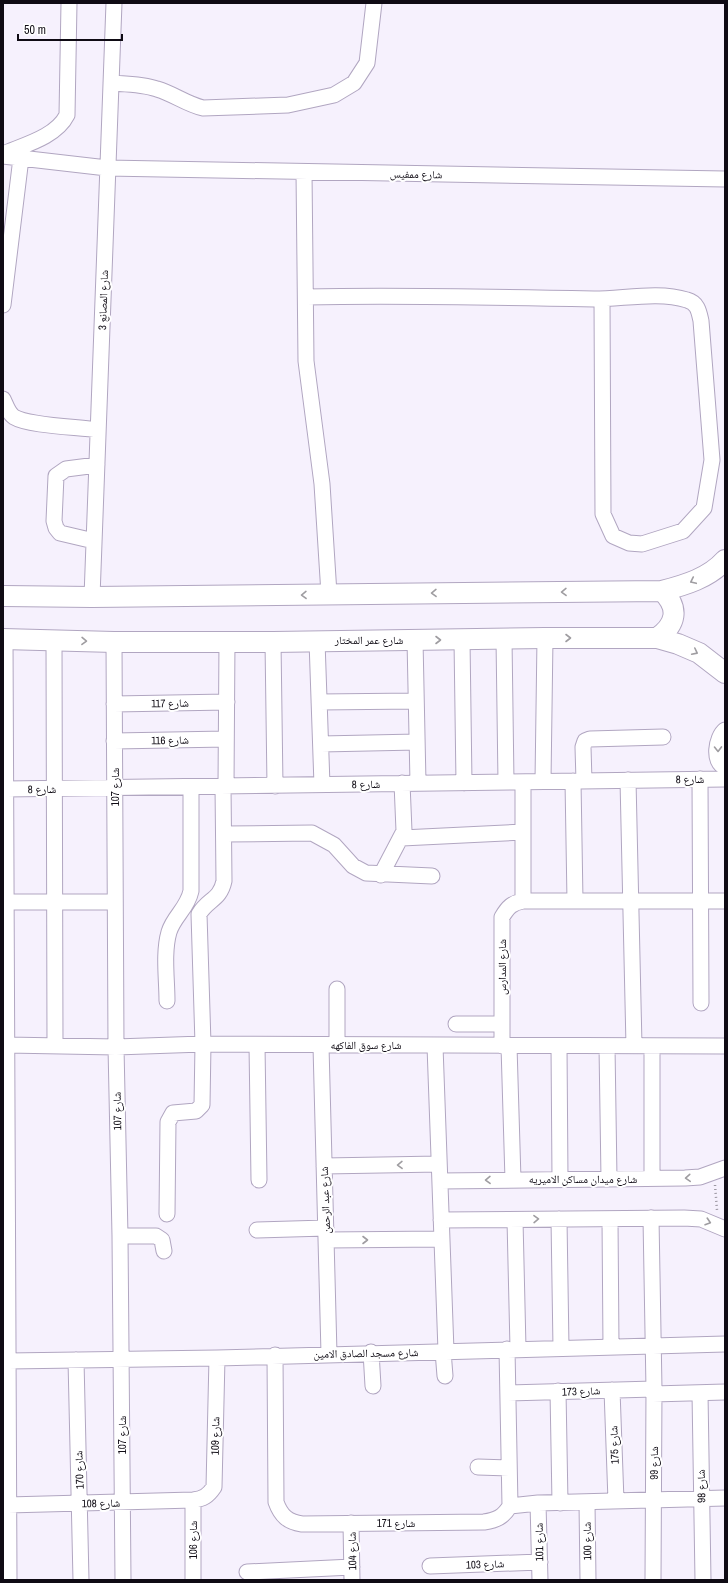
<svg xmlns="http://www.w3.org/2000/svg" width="728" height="1583" font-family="'Archivo Narrow','Noto Naskh Arabic',sans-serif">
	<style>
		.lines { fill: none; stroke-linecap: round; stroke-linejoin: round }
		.minor-casing { stroke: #b1a6c1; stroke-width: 17 }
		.major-casing { stroke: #b1a6c1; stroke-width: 22 }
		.path { stroke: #9c97a2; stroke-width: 2.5; stroke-dasharray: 1 3; stroke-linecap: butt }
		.minor { stroke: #fff; stroke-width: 15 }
		.major { stroke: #fff; stroke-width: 20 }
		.oneway { stroke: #9f9da1 }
		.labels { text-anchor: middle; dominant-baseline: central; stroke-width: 4; stroke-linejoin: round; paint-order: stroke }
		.street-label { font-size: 11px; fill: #0f0b14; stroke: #fff }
	</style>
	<rect width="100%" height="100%" fill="#f6f1fd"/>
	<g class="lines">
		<g class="minor-casing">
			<path id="minor" d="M111,83C126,84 143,84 157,89C174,94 186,104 203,108L288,105L334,95L354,83L367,63L374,3
				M3,154C24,145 56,137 67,115L69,3
				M3,156L107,168L725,179
				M304,172L306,361L322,484L329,594
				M306,297C402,295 498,297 594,299C624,299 658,291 687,300C698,303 699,312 701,321L712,460L704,508L683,531L642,544L629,543L613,536L603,514L602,299
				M3,305L21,158
				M3,399C6,405 8,413 14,417C29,426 79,427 98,430
				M94,541L60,533L56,528L54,521L56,476L66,469L97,465
				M92,597L114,3
				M5,639L9,1580
				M504,639L506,782
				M54,640L55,1045
				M415,640L418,783
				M462,640L464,783
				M317,641L322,785
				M114,642L116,1047L120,1236L123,1580
				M273,642L275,786
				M319,702L416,701
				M114,704L227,702
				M725,730C716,737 712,763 725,767
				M114,741L226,739
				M321,744L417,742
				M700,779L701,1003
				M628,780L634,1046
				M543,781L545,638
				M573,781L575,901
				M584,781L583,747L585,741L590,739L663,737
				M523,782V901
				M226,786L227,641
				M6,789L725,779
				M224,834L312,833L334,845L353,866L366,873L432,876
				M402,838L523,832
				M381,875L404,831L402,783
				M6,902H115
				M337,989V1045
				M167,1001C167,979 163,953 169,932C174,916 187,909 191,891V787
				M456,1024H502
				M7,1045L116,1047L203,1044L725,1046
				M257,1045L259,1180
				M321,1046L329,1354
				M435,1046L446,1351
				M502,1046V917C508,907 512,903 523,901H725
				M509,1046L513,1180
				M559,1046L560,1179
				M607,1046L609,1179
				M324,1166L439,1164
				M652,1178V1046
				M440,1181L685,1178L700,1177L725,1168
				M167,1214L168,1122L173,1113L196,1111L202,1105L203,1044L199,914C208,899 220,900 224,881L223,786
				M651,1218L654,1389L653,1580
				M559,1219L561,1348
				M610,1219L611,1347
				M441,1220L684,1218L701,1219L725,1229
				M515,1220L518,1348
				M257,1230L326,1228
				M120,1236H156L162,1240L164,1251
				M326,1240L442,1239
				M443,1351L445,1376
				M371,1352L373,1386
				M275,1355L276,1502C281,1516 288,1522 302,1524L484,1522C497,1520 503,1517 510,1506L507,1349
				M76,1360L81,1580
				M8,1361L217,1358L725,1344
				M612,1390L616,1501
				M558,1391L560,1503
				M508,1393L654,1389
				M700,1393L703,1580
				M653,1394L725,1392
				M478,1467L509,1468
				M193,1500V1580
				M587,1502L588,1580
				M538,1503L540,1580
				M8,1505L193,1500C203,1499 208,1496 214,1487L217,1358
				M510,1506L538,1503L725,1498
				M351,1523L352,1580
				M430,1566L540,1562
				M247,1572L352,1567"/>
		</g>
		<g class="major-casing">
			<path id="major" d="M3,596L92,597L662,591C685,585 709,578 725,560
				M657,638C676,625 680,608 662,591
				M3,639L114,642H273L545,638H657L678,644L699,653L725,673"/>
		</g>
		<path class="path" d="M715,1185L717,1210"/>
		<use href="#minor" class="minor"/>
		<use href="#major" class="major"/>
	</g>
	<defs><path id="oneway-chevron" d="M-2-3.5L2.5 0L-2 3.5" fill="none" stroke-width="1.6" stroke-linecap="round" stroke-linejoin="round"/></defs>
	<g class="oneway">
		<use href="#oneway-chevron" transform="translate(693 581) rotate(155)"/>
		<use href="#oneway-chevron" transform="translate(564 592) rotate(179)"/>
		<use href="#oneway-chevron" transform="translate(434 593) rotate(179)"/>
		<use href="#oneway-chevron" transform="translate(304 595) rotate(179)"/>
		<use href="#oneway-chevron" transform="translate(568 638)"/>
		<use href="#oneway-chevron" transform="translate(438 640)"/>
		<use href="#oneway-chevron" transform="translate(84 641) rotate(1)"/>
		<use href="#oneway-chevron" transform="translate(695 652) rotate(27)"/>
		<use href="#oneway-chevron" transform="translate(718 749) rotate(89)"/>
		<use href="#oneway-chevron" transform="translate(400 1165) rotate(179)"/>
		<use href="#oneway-chevron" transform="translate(688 1178) rotate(176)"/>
		<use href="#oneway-chevron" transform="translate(488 1180) rotate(179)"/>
		<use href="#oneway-chevron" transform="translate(536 1219) rotate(-1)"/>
		<use href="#oneway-chevron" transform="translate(708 1222) rotate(18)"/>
		<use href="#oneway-chevron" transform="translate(365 1240)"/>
	</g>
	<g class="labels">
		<g class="street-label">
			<text transform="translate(416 174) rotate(1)">شارع ممفيس</text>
			<text transform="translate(103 300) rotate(-88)">شارع المصانع 3</text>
			<text x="369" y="640">شارع عمر المختار</text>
			<text transform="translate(170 703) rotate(-1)">شارع 117</text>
			<text transform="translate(170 740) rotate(-1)">شارع 116</text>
			<text transform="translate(690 779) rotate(-1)">شارع 8</text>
			<text transform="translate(366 784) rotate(-1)">شارع 8</text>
			<text transform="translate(115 787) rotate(-90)">شارع 107</text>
			<text transform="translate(42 789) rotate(-1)">شارع 8</text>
			<text transform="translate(502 967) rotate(-90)">شارع المدارس</text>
			<text x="366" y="1045">شارع سوق الفاكهه</text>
			<text transform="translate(117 1111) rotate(-91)">شارع 107</text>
			<text x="583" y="1179">شارع ميدان مساكن الاميريه</text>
			<text transform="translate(325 1200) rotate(-92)">شارع عبد الرحمن</text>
			<text transform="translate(366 1353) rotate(-1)">شارع مسجد الصادق الامين</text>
			<text transform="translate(581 1391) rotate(-2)">شارع 173</text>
			<text transform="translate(122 1435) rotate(-90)">شارع 107</text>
			<text transform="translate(215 1436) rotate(-89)">شارع 109</text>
			<text transform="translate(614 1445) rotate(-92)">شارع 175</text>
			<text transform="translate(654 1463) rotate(-90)">شارع 99</text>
			<text transform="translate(79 1470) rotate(-92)">شارع 170</text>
			<text transform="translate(701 1486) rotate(-91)">شارع 98</text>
			<text transform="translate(101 1503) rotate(-1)">شارع 108</text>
			<text x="396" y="1523">شارع 171</text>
			<text transform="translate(193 1540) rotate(-90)">شارع 106</text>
			<text transform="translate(587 1541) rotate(-91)">شارع 100</text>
			<text transform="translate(539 1542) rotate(-91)">شارع 101</text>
			<text transform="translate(352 1551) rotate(-91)">شارع 104</text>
			<text transform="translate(485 1564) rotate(-2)">شارع 103</text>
		</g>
	</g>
	<rect width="728" height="1583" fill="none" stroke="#0f0b14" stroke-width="8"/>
	<path d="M18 34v6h104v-6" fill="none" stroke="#0f0b14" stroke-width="2"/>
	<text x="24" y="34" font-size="12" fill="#0f0b14" stroke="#ffffff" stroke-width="3" paint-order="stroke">50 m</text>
</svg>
